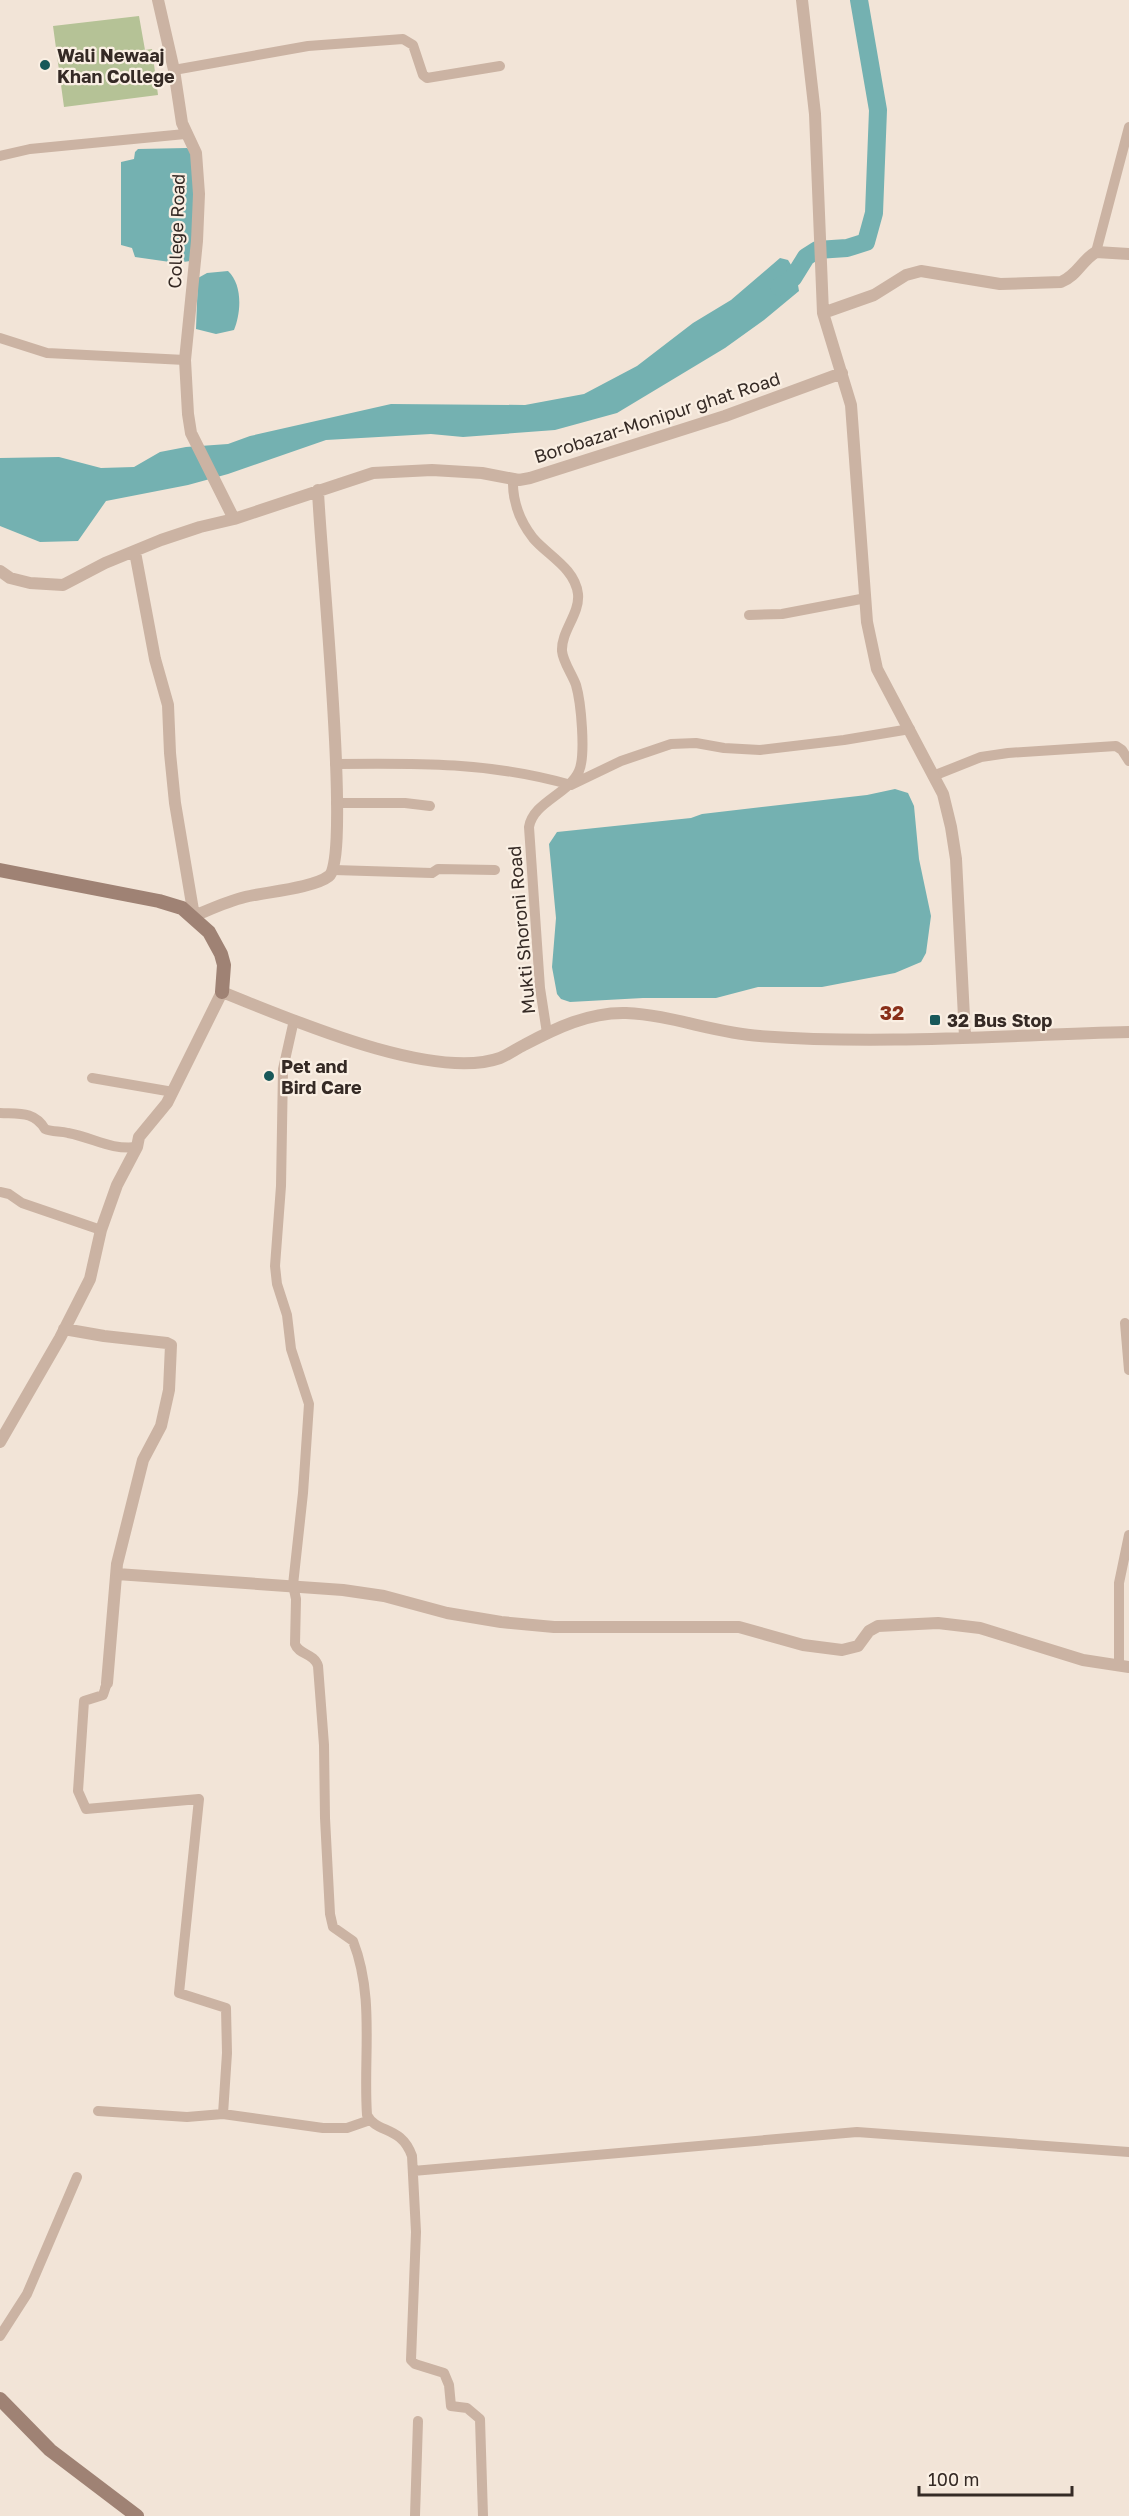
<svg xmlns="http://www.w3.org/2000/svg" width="1129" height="2516" font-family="'Golos Text',sans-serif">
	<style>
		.green { fill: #b5c296 }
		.water { fill: #74b1b1 }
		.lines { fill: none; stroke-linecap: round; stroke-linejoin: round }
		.river { stroke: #74b1b1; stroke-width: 18 }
		.minor { stroke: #cbb3a3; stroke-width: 10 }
		.tertiary { stroke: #cbb3a3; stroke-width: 12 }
		.secondary { stroke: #9f8274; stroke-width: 14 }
		.poi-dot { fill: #185859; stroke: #faefe3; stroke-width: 2 }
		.labels { text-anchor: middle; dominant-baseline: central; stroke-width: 4.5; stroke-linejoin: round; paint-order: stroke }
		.poi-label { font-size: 18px; font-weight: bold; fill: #352a25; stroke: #faefe3; text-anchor: start }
		.street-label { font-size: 18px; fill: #352a25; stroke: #faefe3 }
		.neighbourhood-label { font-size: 20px; font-weight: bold; fill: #892f19; stroke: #faefe3 }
	</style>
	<rect width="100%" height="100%" fill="#f2e4d7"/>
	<path class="green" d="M139,16L145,50L152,49L158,95L64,107L53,26Z"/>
	<path class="water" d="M187,148L191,151L195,198L190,261L177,263L135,257L132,248L121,245V162L134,159L135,152L138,149Z
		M780,258L788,260L796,273L799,291L764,320L725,348L617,413L555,430L463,437L431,434L326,440L228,474L188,485L106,501L78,541L40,542L0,526V458L59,457L101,468L134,467L160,452L186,447L228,444L250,436L391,404L525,405L584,394L637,366L693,323L731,300Z
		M228,271C243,285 241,313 234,330L216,334L196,329L198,278L207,273Z
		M895,789L908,793L914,806L919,859L931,916L926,953L921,962L895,973L822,987H758L716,998H643L570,1002L561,999L557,994L552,967L556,918L549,844L557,832L691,818L702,814L867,795Z"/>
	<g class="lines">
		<path class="river" d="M779,287L793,278L806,257L817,250L847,248L866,242L874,213L878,110L859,0"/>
		<path class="minor" d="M174,70L308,46L403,39L413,45L423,75L427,78L500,66
			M0,156L30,149L185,134
			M1096,252L1129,127
			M0,338L47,353L185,360
			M513,478C512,500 519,520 533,538C547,555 575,568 578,594C580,614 561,631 562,651C563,662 572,674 576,685C581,702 586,755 579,771C569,794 533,802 529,827L540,988L547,1033
			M749,615L782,614L866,598
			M335,764C417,763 492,762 571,785L621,761L671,744L696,743L724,748L760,750L844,740L910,729
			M933,776L981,757L1008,753L1116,746L1122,750L1129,761
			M336,803H405L430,806
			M334,870L432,873L438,869L495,870
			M294,1020L283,1069L281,1186L275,1266L277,1284L287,1315L291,1349L309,1404L303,1493L293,1585L296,1599L295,1644C299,1655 314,1653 318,1666L324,1745L325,1818L330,1914L333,1927L353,1941C375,1997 363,2057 367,2115C377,2134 401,2125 412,2156L416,2232L411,2360L415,2364L444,2373L449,2385L451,2406L467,2408L480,2419L483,2516
			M92,1078L173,1092
			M0,1113C19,1114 34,1111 45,1129C52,1132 60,1131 68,1133C95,1138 109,1150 137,1147
			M0,1192L9,1194L22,1203L101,1230
			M1125,1323L1129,1370
			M1119,1665V1583L1129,1535
			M105,1688L107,1683L103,1695L84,1701L78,1791L86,1809L199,1799L179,1993L226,2008L227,2053L223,2114
			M98,2111L187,2117L223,2114L323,2128H347L370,2120
			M413,2171L857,2132L1129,2152
			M0,2336L27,2294L77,2177
			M415,2516L418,2421"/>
		<path class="tertiary" d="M158,0L174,70L182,123L196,153L199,194L197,241L185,360L188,414L191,433L234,519
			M802,0L815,114L823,313L851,405L867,622L877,669L943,794L951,827L956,859L965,1037
			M823,313L874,295L906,275L921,271L1000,284L1061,282C1077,276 1082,260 1096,252L1129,254
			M135,552L155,659L168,705L170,753L175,803L194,916C211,909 228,901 245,897C265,892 314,888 329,876C352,859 319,538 318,490
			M0,571L10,578L30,583L63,585L105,563L161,540L200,527L234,519L373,473L432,470L482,473L519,480L530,478L725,416L842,373
			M64,1329L104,1336L167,1343L171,1345L169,1390L161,1426L143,1460L117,1564L107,1683
			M0,1442L60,1338L90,1279L101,1230L117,1185L137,1147L139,1137L167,1103L222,992C288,1018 432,1082 500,1058C508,1055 516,1049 524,1045C556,1028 589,1012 626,1013C672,1015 714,1033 760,1036C882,1045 1006,1035 1129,1032
			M117,1574L343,1590L384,1596L447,1613L501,1622L554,1627H739L803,1645L842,1650L858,1646L869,1631L878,1626L938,1623L980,1628L1083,1660L1129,1667"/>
		<path class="secondary" d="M0,870L159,901L182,908L209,932L221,954L224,965L222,992
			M0,2399L50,2450L137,2516"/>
	</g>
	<g class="poi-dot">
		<circle cx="45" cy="65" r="6"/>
		<rect x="929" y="1014" width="12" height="12" rx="3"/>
		<circle cx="269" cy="1076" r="6"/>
	</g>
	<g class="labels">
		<g class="poi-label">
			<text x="57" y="55">Wali Newaaj<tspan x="57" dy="21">Khan College</tspan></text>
			<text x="947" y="1020">32 Bus Stop</text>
			<text x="281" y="1066">Pet and<tspan x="281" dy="21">Bird Care</tspan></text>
		</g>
		<g class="street-label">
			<text transform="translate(176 231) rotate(-88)">College Road</text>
			<text transform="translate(657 417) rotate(-18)">Borobazar-Monipur ghat Road</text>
			<text transform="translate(521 930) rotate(-95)">Mukti Shoroni Road</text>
		</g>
		<g class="neighbourhood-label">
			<text x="892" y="1012">32</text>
		</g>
	</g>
	<path d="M919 2486v9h153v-9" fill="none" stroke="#352a25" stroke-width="3"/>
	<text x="928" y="2486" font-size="18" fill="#352a25" stroke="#faefe3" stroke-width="4.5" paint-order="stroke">100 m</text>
</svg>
